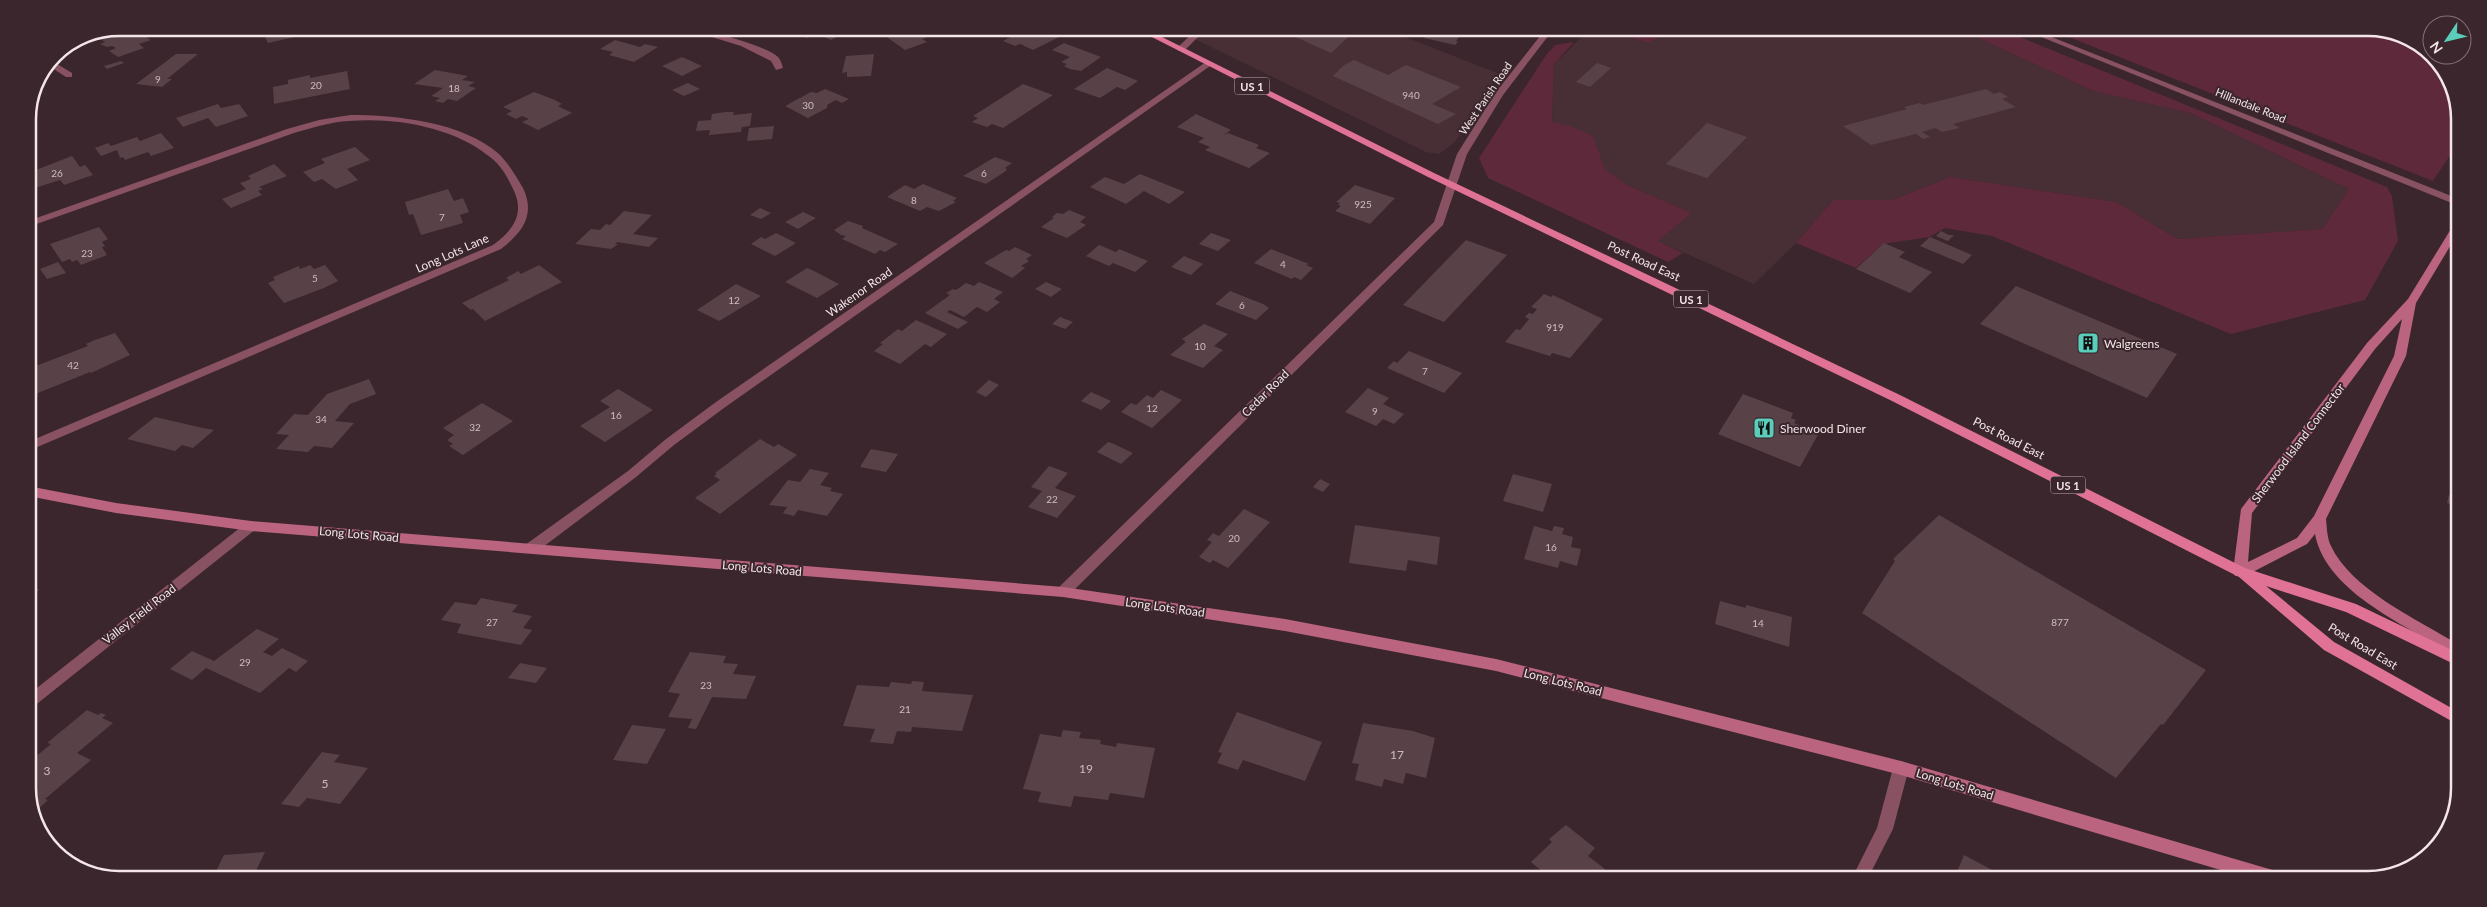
<svg xmlns="http://www.w3.org/2000/svg" width="2487" height="907" font-family="Lato,sans-serif">
	<style>
		.built { fill: #482f36 }
		.green { fill: #5e293b }
		.building { fill: #584248 }
		.lines { fill: none; stroke-linecap: round; stroke-linejoin: round }
		.minor { fill: #885262; fill-rule: evenodd }
		.secondary { fill: #ba647f; fill-rule: evenodd }
		.primary { fill: #e07295; fill-rule: evenodd }
		.labels { text-anchor: middle; dominant-baseline: central; stroke-width: 4; stroke-linejoin: round; paint-order: stroke }
		.number-label { font-size: 10px; fill: #ccbcc0 }
		.shield { fill: #3a262c; stroke: #bcacb0; stroke-width: 1 }
		.shield-label { font-size: 11px; font-weight: bold; fill: #f3e5e8 }
		.far-street-label { font-size: 11px; fill: #f3e5e8; stroke: #3a262c }
		.street-label { font-size: 12px; fill: #f3e5e8; stroke: #3a262c }
		.poi-label { font-size: 12px; fill: #f3e5e8; stroke: #3a262c; text-anchor: start }
		.near-number-label { font-size: 12px; fill: #ccbcc0 }
		.rim { fill: none; stroke: #f3e5e8; stroke-width: 2.5 }
	</style>
	<rect width="100%" height="100%" fill="#3a262c"/>
	<path class="built" d="M1176,30H1387L1500,74L1455,142L1439,154L1426,152Z
		M1588,31H1608L1649,43L1670,31H1963L2093,91L2190,113L2349,189L2322,229L2177,239L2117,202L1950,177L1892,200H1833L1796,243L1754,284L1658,241L1692,213L1627,185L1604,169L1593,136L1552,122L1554,64Z"/>
	<path class="green" d="M1608,31H1670L1649,43Z
		M1963,31H2005L2387,187L2392,196L2398,241L2365,300L2231,334L1992,236L1945,228L1929,237L1883,244L1856,268L1796,243L1833,200H1892L1950,177L2117,202L2177,239L2322,229L2349,189L2190,113L2093,91Z
		M2056,32H2397L2440,63L2459,113V142L2433,181Z
		M1574,42L1554,64L1552,122L1570,126L1593,136L1605,169L1627,185L1692,213L1658,241L1683,253L1668,262L1488,178L1479,158L1546,55L1555,45Z"/>
	<path class="building" d="M129,28H137L152,36L147,38L151,40L139,44L144,48L118,57L109,51L116,48L112,46L107,47L100,44L105,42L99,38Z
		M291,28H320L322,31L268,43L264,35Z
		M546,28H573L560,34Z
		M788,29H824L807,38Z
		M830,29H837L846,32L831,40L819,35Z
		M882,29H925L917,32L926,38L922,39L927,42L905,50L881,33L885,31Z
		M1025,29H1042L1059,37L1033,50L1020,44L1015,46L1003,41Z
		M1280,30H1356L1331,53Z
		M1437,30H1457L1463,32L1456,41L1458,42L1455,45L1424,38L1429,32L1434,33Z
		M615,40L640,47L645,44L658,47L634,62L609,55L613,52L600,49Z
		M1064,43L1101,57L1081,71L1070,69L1064,66L1067,64L1061,62L1070,57L1052,50Z
		M176,54H198L167,79H172L162,87L136,84Z
		M874,54L871,76L847,77V72L842,73L846,56Z
		M682,57L702,66L682,76L662,66Z
		M1354,60L1388,75L1406,65L1461,87L1432,104L1456,114L1438,124L1333,76L1344,65Z
		M121,61L124,63L107,69L104,66Z
		M1597,63L1611,68L1590,87L1576,82Z
		M1107,68L1138,81L1125,90L1117,87L1100,98L1074,89Z
		M435,70L468,76L462,80L475,82L468,86L476,88L457,101L448,99L443,103L435,101L440,98L431,96L443,88L414,84Z
		M347,71L350,89L274,104L273,87L288,84V80L310,75V78Z
		M688,83L700,89L684,96L672,90Z
		M1023,84L1053,95L1003,128L992,124L987,127L972,122L978,118L973,116Z
		M825,89L849,99L842,103L836,100L827,105V108L808,118L785,106L811,92L817,93Z
		M1986,89L1994,94L2000,92L2008,97L2002,99L2016,107L1953,124L1960,128L1942,132L1936,128L1922,132L1930,137L1923,139L1916,134L1871,145L1843,126L1907,109L1904,107L1920,103L1923,105Z
		M534,92L555,100L562,104L558,106L572,113L538,130L522,122L529,119L522,116L516,119L506,114L512,111L503,107Z
		M218,104L221,108L239,104L248,116L216,127L208,118L183,127L176,118Z
		M725,112H734L733,115L752,113L750,126L742,127L741,132L709,135L710,130L696,131L698,121L711,120L712,114Z
		M1196,114L1231,130L1222,136L1228,133L1259,145L1256,148L1270,153L1249,168L1205,150L1210,147L1198,142L1204,138L1177,127Z
		M1707,123L1747,137L1707,178L1666,164Z
		M774,126L772,139L747,141L749,128Z
		M161,133L174,148L151,156L148,152L125,160L123,157L120,158L117,150L101,156L95,148L108,143L111,146L137,137L140,141Z
		M355,147L370,160L347,169L358,180L336,189L322,179L314,182L303,172L325,163L321,159Z
		M72,156L80,167L85,165L93,175L64,185L60,180L35,188L28,178V173Z
		M995,157L1012,163L1005,168L1007,169L1006,171L986,184L963,176Z
		M274,164L287,176L259,187L263,189L258,191L262,195L231,208L222,199L246,189L240,183L251,179L248,176Z
		M1140,174L1185,192L1169,204L1144,191L1126,204L1090,187L1105,177L1124,184Z
		M923,184L957,198L953,201L956,202L939,211L927,207L920,211L887,197L905,185L914,189Z
		M1355,185L1367,189L1395,198L1370,224L1335,211L1341,206L1338,205L1340,203L1336,202Z
		M448,189L454,201L463,198L469,212L460,215L463,223L421,235L413,214L409,215L405,202Z
		M760,208L771,213L761,219L750,215Z
		M1069,210L1086,217L1080,222L1086,225L1067,238L1041,227L1054,218L1052,217L1057,213L1063,214Z
		M624,211L652,215L633,234L658,238L649,247L617,242L615,244H618L611,249L575,244L591,229L600,230L606,224L610,225Z
		M803,212L816,218L798,229L785,222Z
		M848,221L863,226L862,228L898,244L885,252L880,250L875,254L842,239L846,236L841,235L834,230Z
		M99,227L108,239L102,242L105,246L102,247L107,255L81,265L77,260L72,262L70,259L62,262L50,244Z
		M1941,231L1949,235H1954L1948,241L1936,236Z
		M776,233L796,243L775,256L751,244L761,237L765,239Z
		M1211,233L1231,240L1218,251L1199,244Z
		M1930,237L1972,255L1963,264L1920,246Z
		M1466,240L1507,255L1444,322L1403,305Z
		M1884,243L1905,252L1899,257L1932,272L1910,293L1856,269Z
		M1099,245L1116,252L1119,249L1148,261L1135,272L1113,263L1109,266L1086,256Z
		M1015,247L1032,255L1026,259L1029,261L1021,266L1025,268L1012,278L984,263L1006,250L1009,251Z
		M1271,249L1309,264L1306,265L1313,268L1301,280L1294,277L1292,279L1254,263Z
		M1184,256L1203,264L1191,275L1171,267Z
		M58,262L66,273L47,279L40,269Z
		M310,265L314,269L325,265L338,281L324,288L284,303L268,283L275,280L273,277L299,266L300,269Z
		M539,265L562,282L485,321L473,309L471,310L462,303L509,280L506,278L518,271L521,274Z
		M807,268L814,271L839,284L817,298L785,282Z
		M979,282L1003,292L994,299L1000,302L987,312L977,307L964,317L950,310L947,312L968,322L958,329L925,313L950,295L946,293L953,289L956,290L966,283L974,286Z
		M1046,282L1062,289L1051,297L1035,289Z
		M736,284L761,296L719,321L697,310Z
		M2016,286L2177,354L2147,398L1980,324Z
		M1230,291L1263,304L1269,308L1256,320L1215,304Z
		M1544,294L1551,297L1553,295L1603,319L1570,358L1552,353L1550,356L1505,342L1516,329L1520,330L1529,319L1525,317L1529,313L1533,314L1537,309L1531,307Z
		M1060,317L1073,322L1065,329L1052,324Z
		M916,320L947,334L931,347L925,344L900,364L874,351L883,344L880,343L898,329L902,331Z
		M1204,324L1228,334L1214,346L1223,350L1203,368L1170,355L1186,342L1182,339Z
		M115,333L130,355L91,373L90,372L28,397V369L88,346L86,344L95,340Z
		M1409,351L1462,373L1444,393L1387,368L1394,361L1397,363Z
		M369,379L376,394L350,404L335,421L354,423L332,448L314,446L308,452L276,449L289,435L276,434L294,414L308,415L327,394Z
		M989,380L999,385L986,397L976,392Z
		M1368,388L1389,398L1383,404L1404,414L1394,424L1383,419L1376,426L1345,412Z
		M618,389L653,410L605,442L580,426L610,407L600,401Z
		M1161,390L1182,400L1152,428L1121,412L1131,403L1136,405L1147,395L1153,398Z
		M1091,392L1111,401L1101,410L1081,401Z
		M1743,394L1793,413L1791,418L1796,420L1794,423L1819,433L1800,467L1718,434Z
		M482,403L513,421L463,455L449,446L453,444L447,440L454,435L443,428Z
		M155,417L203,428L214,430L193,448L182,445L175,451L127,439Z
		M760,439L774,447L778,444L797,455L720,514L695,498L720,480L714,476L717,474L715,473Z
		M1108,442L1114,444L1133,453L1121,464L1097,452Z
		M871,449L898,454L886,472L860,467Z
		M1049,466L1068,473L1055,488L1076,496L1057,518L1028,507L1042,491L1031,487Z
		M810,469L829,473L820,485L832,488L830,491L843,494L827,516L798,510L794,516L783,513L787,507L769,505L788,480L800,482Z
		M1513,474L1552,484L1543,512L1503,501Z
		M1320,479L1330,484L1323,492L1313,487Z
		M2449,495L2457,498V506L2447,503Z
		M1244,509L1270,522L1228,568L1213,560L1210,563L1199,557L1212,542L1207,540L1213,533L1219,536Z
		M1939,515L2206,670L2163,725L2161,724L2116,778L1862,613L1895,561L1893,559Z
		M1355,525L1440,537L1437,565L1408,560L1406,571L1349,563Z
		M1534,526L1552,531L1554,526L1564,528L1562,534L1573,537L1571,547L1581,549L1577,566L1560,561L1558,568L1524,559Z
		M29,577L35,580L29,584L39,590L28,597Z
		M481,598L518,605L512,612L532,616L523,628L532,630L521,645L457,633L461,624L441,620L455,602L476,605Z
		M1720,601L1746,608V605L1792,617L1789,647L1715,624Z
		M257,629L279,639L263,652L272,656L282,648L308,661L296,672L289,668L260,693L206,668L192,680L170,669L192,651L214,661Z
		M690,652L726,656L723,663L738,664L733,674L756,676L746,699L712,697L696,729L688,728L692,719L668,717L680,694L668,692Z
		M520,663L547,668L536,683L508,678Z
		M912,681L924,682L922,691L973,695L962,731L912,727L911,732L897,731L893,744L870,742L875,729L843,726L857,685L889,687L891,682L911,684Z
		M87,710L98,715L101,713L106,715L102,718L113,723L77,753L91,760L45,799L48,800L35,812L28,794V763L51,744L47,743Z
		M1237,712L1322,742L1305,781L1243,760L1238,770L1217,763L1222,753L1218,752Z
		M1363,723L1413,731L1435,738L1426,778L1406,773L1403,784L1384,779L1382,787L1355,780L1359,764L1352,763Z
		M632,725L666,729L647,764L613,760Z
		M1063,730L1081,732L1079,738L1101,740L1100,744L1116,747L1117,743L1155,748L1144,798L1110,793L1108,800L1074,796L1071,807L1038,802L1041,792L1023,789L1040,734L1061,737Z
		M322,752L340,755L334,762L368,768L340,804L307,798L299,807L281,804Z
		M1566,825L1595,848L1588,856L1605,869L1597,878H1550L1531,862L1552,842L1549,839Z
		M265,852L254,875H214L224,855Z
		M1964,855L2009,879H1954Z"/>
	<g class="lines">
		<path class="minor" d="M686,29C703,28 765,45 778,57C781,60 782,65 783,68L776,70L771,61L741,46Z
			M1196,30H1205L1184,51H1178V47Z
			M1544,31H1552L1503,95L1467,154L1443,225L1068,596H1058L1056,592L1058,588L1434,222L1457,154L1496,92Z
			M2029,32H2039L2459,199V206Z
			M52,61L72,73V77H66L49,66Z
			M1206,62L1213,64L724,408L674,445L636,477L535,553H525L523,549L525,545L628,471L666,439L716,402Z
			M350,115C396,115 463,122 499,154C509,164 516,176 523,188C536,215 522,233 501,249L28,451V442L493,245C512,231 525,215 514,191C508,178 501,165 490,157C454,127 395,117 349,121C330,122 312,128 294,133L28,227V221L287,129L319,120Z
			M251,521L256,523L258,526L256,529L33,707L28,709V695L246,523Z
			M1901,761L1906,763L1909,768L1893,829L1868,878H1852L1877,828L1893,768L1896,763Z"/>
		<path class="secondary" d="M2459,221L2458,233L2416,303L2406,356L2326,519C2327,528 2327,538 2331,546C2351,589 2416,619 2456,643V656C2443,651 2431,642 2419,635C2380,612 2324,582 2315,534L2307,544L2245,576H2235L2233,572L2241,509L2367,343L2408,299L2454,224ZM2402,319L2394,356L2314,516L2297,538L2248,562L2252,513L2375,349Z
			M28,486L116,503L251,521L1063,587L1285,619L1496,659L1901,761L2276,871L2282,874L2284,879H2251L1901,775L1496,671L1285,631L1063,597L251,531L116,513L28,496Z"/>
		<path class="primary" d="M1138,30H1148L1434,173L1900,395L2245,568L2356,604L2456,652V665L2346,612L2266,586L2334,642L2455,710V723L2324,650L2239,577L1892,401L1428,177Z"/>
	</g>
	<defs>
		<g id="building-square" transform="scale(1.125)"><rect x="-9" y="-9" width="18" height="18" rx="4" fill="#5bcebb" stroke="#3a262c"/><path d="M-4-6H4V6H1V3H-1V6H-4ZM-2.5-4.3h1.7v1.8h-1.7ZM.8-4.3h1.7v1.8H.8ZM-2.5-1h1.7V.8h-1.7ZM.8-1h1.7V.8H.8Z" fill="#111"/></g>
		<g id="restaurant-square" transform="scale(1.125)"><rect x="-9" y="-9" width="18" height="18" rx="4" fill="#5bcebb" stroke="#3a262c"/><path d="M-5-6h1v4h1v-4h1v4h1v-4h1v5L-1.5 .5V6h-2V.5L-5-1ZM5-6V6H3V1.5H1.5Q1.5-4 5-6Z" fill="#111"/></g>
	</defs>
	<g fill-rule="evenodd">
		<use href="#building-square" x="2088" y="343"/>
		<use href="#restaurant-square" x="1764" y="428"/>
	</g>
	<g class="labels">
		<g class="number-label">
			<text x="158" y="79">9</text>
			<text x="316" y="85">20</text>
			<text x="454" y="88">18</text>
			<text x="1411" y="95">940</text>
			<text x="808" y="105">30</text>
			<text x="57" y="173">26</text>
			<text x="984" y="173">6</text>
			<text x="914" y="200">8</text>
			<text x="1363" y="204">925</text>
			<text x="442" y="217">7</text>
			<text x="87" y="253">23</text>
			<text x="1283" y="264">4</text>
			<text x="315" y="278">5</text>
			<text x="734" y="300">12</text>
			<text x="1242" y="305">6</text>
			<text x="1555" y="327">919</text>
			<text x="1200" y="346">10</text>
			<text x="73" y="365">42</text>
			<text x="1425" y="371">7</text>
			<text x="1152" y="408">12</text>
			<text x="1375" y="411">9</text>
			<text x="616" y="415">16</text>
			<text x="321" y="419">34</text>
			<text x="475" y="427">32</text>
			<text x="1052" y="499">22</text>
			<text x="1234" y="538">20</text>
			<text x="1551" y="547">16</text>
			<text x="492" y="622">27</text>
			<text x="2060" y="622">877</text>
			<text x="1758" y="623">14</text>
			<text x="245" y="662">29</text>
			<text x="706" y="685">23</text>
			<text x="905" y="709">21</text>
		</g>
		<g class="shield">
			<rect x="1234.5" y="77.5" width="35" height="17" rx="4"/>
			<rect x="1673.5" y="290.5" width="35" height="17" rx="4"/>
			<rect x="2050.5" y="476.5" width="35" height="17" rx="4"/>
		</g>
		<g class="shield-label">
			<text x="1252" y="86">US 1</text>
			<text x="1691" y="299">US 1</text>
			<text x="2068" y="485">US 1</text>
		</g>
		<g class="far-street-label">
			<text transform="translate(1485 98) rotate(-56)">West Parish Road</text>
			<text transform="translate(2251 105) rotate(22)">Hillandale Road</text>
		</g>
		<g class="street-label">
			<text transform="translate(452 253) rotate(-24)">Long Lots Lane</text>
			<text transform="translate(1644 261) rotate(25)">Post Road East</text>
			<text transform="translate(859 292) rotate(-35)">Wakenor Road</text>
			<text transform="translate(1265 393) rotate(-45)">Cedar Road</text>
			<text transform="translate(2009 438) rotate(27)">Post Road East</text>
			<text transform="translate(2298 443) rotate(-53)">Sherwood Island Connector</text>
			<text transform="translate(359 534) rotate(5)">Long Lots Road</text>
			<text transform="translate(762 568) rotate(5)">Long Lots Road</text>
			<text transform="translate(1165 607) rotate(8)">Long Lots Road</text>
			<text transform="translate(139 614) rotate(-38)">Valley Field Road</text>
			<text transform="translate(2363 646) rotate(31)">Post Road East</text>
			<text transform="translate(1563 682) rotate(14)">Long Lots Road</text>
			<text transform="translate(1955 784) rotate(17)">Long Lots Road</text>
		</g>
		<g class="poi-label">
			<text x="2104" y="343">Walgreens</text>
			<text x="1780" y="428">Sherwood Diner</text>
		</g>
		<g class="near-number-label">
			<text x="1397" y="754">17</text>
			<text x="1086" y="768">19</text>
			<text x="47" y="770">3</text>
			<text x="325" y="783">5</text>
		</g>
	</g>
	<path d="M0 0H2487V907H0ZM119 36H2368A83 83 0 0 1 2451 119V788A83 83 0 0 1 2368 871H119A83 83 0 0 1 36 788V119A83 83 0 0 1 119 36Z" fill="#3a262c" fill-rule="evenodd"/>
	<path class="rim" d="M119 36H2368A83 83 0 0 1 2451 119V788A83 83 0 0 1 2368 871H119A83 83 0 0 1 36 788V119A83 83 0 0 1 119 36Z"/>
	<g transform="translate(2447 40) rotate(235)"><circle r="24" fill="#3a262c" stroke="#847277"/>
	<path d="M0-4L9 19L0 12L-9 19Z" fill="#5bcebb"/>
	<text y="-8" font-size="14" font-weight="bold" text-anchor="middle" fill="#f3e5e8">N</text>
	</g>
</svg>
